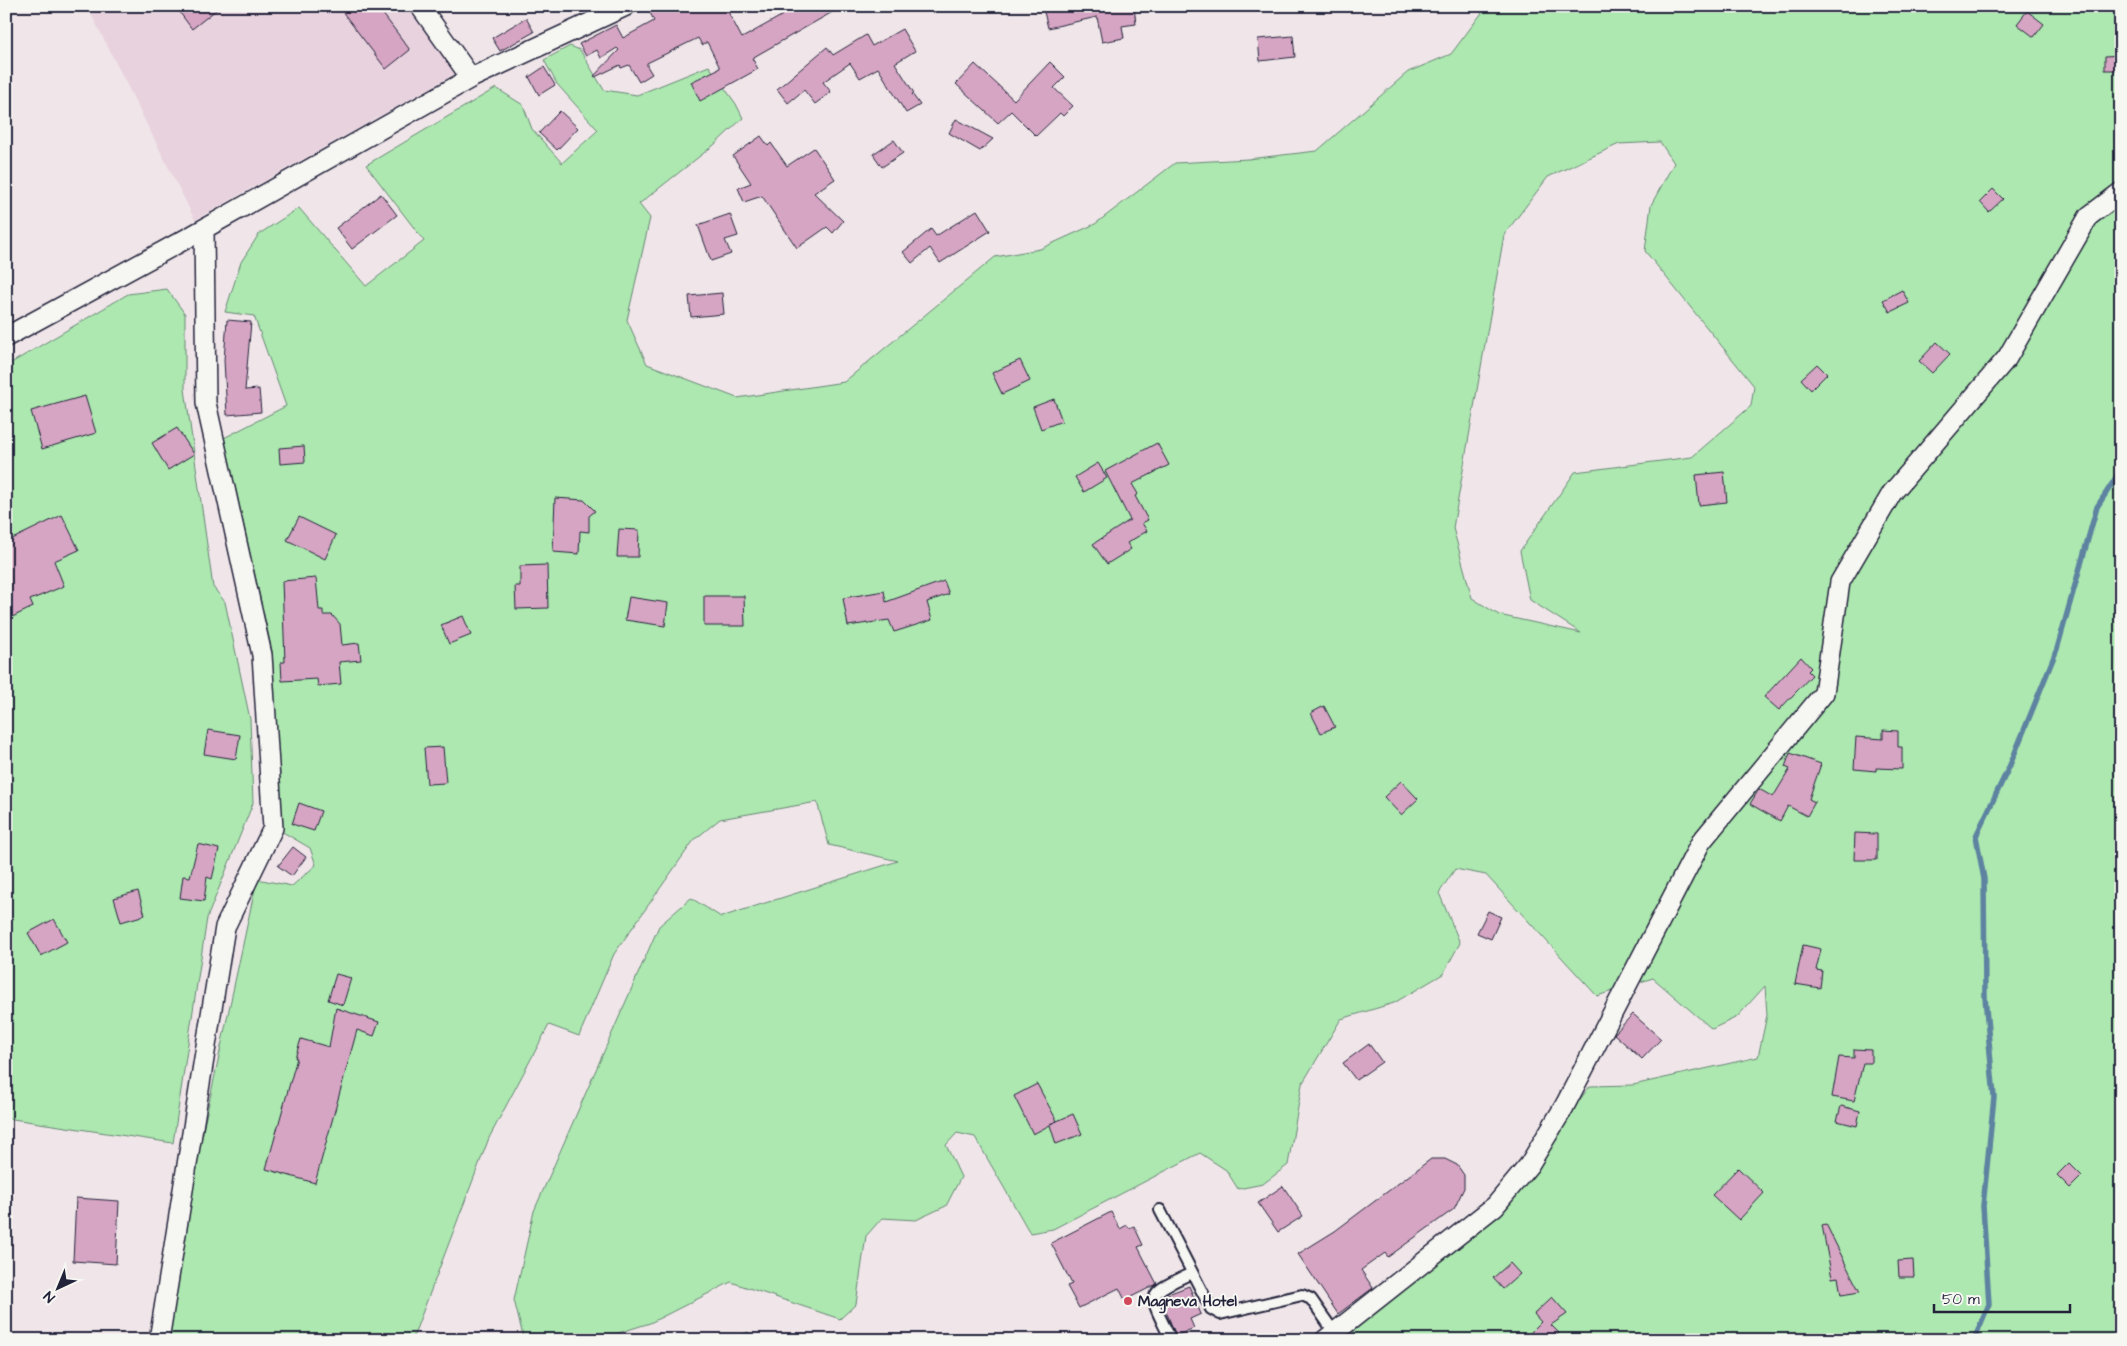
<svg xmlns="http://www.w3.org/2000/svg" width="2127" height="1346" font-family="'Architects Daughter',sans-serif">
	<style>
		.built { fill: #e8d2de }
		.green { fill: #ace8af; stroke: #678575; fill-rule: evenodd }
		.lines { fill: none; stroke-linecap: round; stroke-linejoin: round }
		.stream { stroke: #5d83a1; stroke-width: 5.5 }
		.building { fill: #d6a5c3; stroke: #22223b }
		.service-casing { stroke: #22223b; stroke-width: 14 }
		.minor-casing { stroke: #22223b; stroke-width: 22 }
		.service { stroke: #f6f6f2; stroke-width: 10 }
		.minor { stroke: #f6f6f2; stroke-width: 19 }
		.poi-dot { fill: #d1495b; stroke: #f6f6f2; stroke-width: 2 }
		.labels { text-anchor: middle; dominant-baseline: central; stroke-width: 4; stroke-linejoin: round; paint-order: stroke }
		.poi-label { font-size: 15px; font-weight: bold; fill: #22223b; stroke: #f6f6f2; text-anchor: start }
	</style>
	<rect width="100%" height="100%" fill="#f0e6e9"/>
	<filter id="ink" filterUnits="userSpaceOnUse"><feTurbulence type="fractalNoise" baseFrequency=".02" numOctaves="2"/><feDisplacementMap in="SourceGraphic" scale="10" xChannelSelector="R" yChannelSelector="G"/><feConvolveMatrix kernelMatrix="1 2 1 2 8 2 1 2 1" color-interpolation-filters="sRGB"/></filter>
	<g filter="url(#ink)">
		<path class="built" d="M87,6H410L458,72L195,220Z"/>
		<path class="green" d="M1487,6H2121V1340H1316L1488,1222L1590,1086L1633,1085L1758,1057L1767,1015L1765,986L1737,1017L1712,1029L1653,978L1597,996L1486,875L1455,869L1439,893L1460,943L1443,974L1394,1003L1341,1019L1302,1084L1288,1165L1263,1184L1238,1189L1226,1170L1200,1153L1053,1229L1030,1233L975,1137L957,1133L946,1145L961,1177L946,1206L916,1220L882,1218L866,1236L856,1304L840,1319L731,1282L650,1323L596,1340H524L514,1300L534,1211L659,926L691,898L721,917L898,861L829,845L817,802L720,819L694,840L614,954L579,1036L549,1025L489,1138L412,1340H168L189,1196L257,879L292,886L316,865L310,848L281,831L272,651L224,438L286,406L254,316L225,312L241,262L259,234L299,208L366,286L424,241L366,165L496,88L523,105L532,129L562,163L598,130L557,84L544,60L570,46L580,50L604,90L637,95L709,66L736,104L743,118L714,145L639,204L650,218L627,320L647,364L737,398L844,382L995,257L1040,249L1095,224L1175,163L1248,159L1317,151L1408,72L1451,54ZM1660,142L1674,163L1651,205L1645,251L1754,386L1751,406L1692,457L1575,472L1520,551L1530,600L1581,633L1499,615L1472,598L1453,528L1504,235L1548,177L1619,144Z
			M167,289L185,314V389L213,587L225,602L250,719L253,803L207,918L173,1143L6,1118V366L128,294Z
			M748,1332L756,1340H730Z"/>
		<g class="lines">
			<path class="stream" d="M1974,1340L1989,1304L1983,1206L1994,1097L1985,997L1984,879L1976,836L2010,765L2057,649L2097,507L2121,470"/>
		</g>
		<path class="building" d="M175,6H221L192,29Z
			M338,6H377L410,50L386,69Z
			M647,6H725L742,38L783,15L779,6H843L752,58L758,69L700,101L691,82L720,68L707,42L702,45L698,38L647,63V66L652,74L639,82L629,65L621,68L620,65L595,77L594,76L619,50L617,48L601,58L597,50L586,56L579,44L616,25L623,38L654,21Z
			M1066,6H1134L1136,24L1122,26L1124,38L1102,42L1097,17L1048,28L1044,12Z
			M2027,11L2044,24L2034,37L2017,24Z
			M526,18L534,32L500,51L492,38Z
			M902,29L915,51L895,63L914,93L912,94L920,105L906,113L878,68L860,78L850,63L823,82L831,92L815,104L804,90L788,103L777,89L827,47L833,55L866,35L872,46Z
			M1293,36L1295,57L1260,61L1258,39Z
			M2121,55V70H2105V56Z
			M1050,62L1065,77L1054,88L1073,106L1063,116L1060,113L1036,136L1011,111L998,123L956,84L975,64L1014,100Z
			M544,67L555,85L539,95L529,77Z
			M560,111L578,128L557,150L539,133Z
			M956,119L993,139L980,151L949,133Z
			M761,136L768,146L771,143L787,166L814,148L835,179L814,193L843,221L833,233L827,227L797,248L762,196L744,202L738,188L751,183L733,156Z
			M894,140L903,153L882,167L873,154Z
			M1993,189L2003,199L1989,212L1980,202Z
			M381,194L397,215L352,249L336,228Z
			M977,210L990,231L940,263L930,248L912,263L903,252L931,229L936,236Z
			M730,214L738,236L725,240L731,254L711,261L698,225Z
			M1902,290L1909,303L1890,312L1883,300Z
			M722,293L724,314L691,317L689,296Z
			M227,320L251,322L245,390L259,389L261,412L227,415L224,360Z
			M1937,342L1950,354L1932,373L1919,361Z
			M1020,360L1030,381L1002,394L992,373Z
			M1817,364L1827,374L1811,390L1801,379Z
			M85,396L96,433L42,449L31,411Z
			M1054,399L1062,421L1041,429L1033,407Z
			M177,428L194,454L168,470L152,443Z
			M1157,443L1169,465L1132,484L1138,494L1135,496L1148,520L1142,523L1147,531L1127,543L1131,549L1107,564L1093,544L1130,520L1105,471Z
			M304,446L305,462L280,464L279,448Z
			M1098,463L1107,478L1084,492L1075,477Z
			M1724,472L1727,502L1699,505L1696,475Z
			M555,498L584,500L595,511L589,516V532L580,531L579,554L553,552Z
			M62,515L79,550L54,561L64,586L30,600L33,607L6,620V542Z
			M299,517L336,535L325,559L287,540Z
			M619,529L639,530L638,557H617Z
			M547,565L548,608L516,609L515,586H520V566Z
			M316,578L319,610H323V615H332L340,624L342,645L359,643L361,660L339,662L341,684L318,686L317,679L282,681L281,662H285L282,581Z
			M944,581L949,594L927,602L932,620L894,632L889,620L848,626L843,598L884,591L886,602Z
			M704,596H744L745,626H704Z
			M629,597L668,603L665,626L625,620Z
			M463,616L471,635L449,644L441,625Z
			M1801,657L1811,668L1808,671L1812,675L1779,710L1764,697Z
			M1324,706L1335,727L1321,733L1311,713Z
			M208,730L240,735L236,759L204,754Z
			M1883,730L1898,731V747H1902V769L1876,768V771L1854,769L1856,737L1883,739Z
			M443,747L446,783L427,784L424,748Z
			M1790,753L1821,764L1809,799L1815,802L1807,816L1788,806L1780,821L1750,804L1759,789L1773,797L1790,769L1785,767Z
			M1401,781L1418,799L1401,815L1384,797Z
			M299,803L321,811L314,831L292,824Z
			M1855,833L1877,834V860H1854Z
			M198,844L219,849L212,879L207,877L204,901L180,898L183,876L190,877Z
			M293,847L306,857L292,876L278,866Z
			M138,891L145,915L121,922L114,898Z
			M1488,911L1501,917L1491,939L1477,933Z
			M54,919L67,942L41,956L28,933Z
			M1803,945L1821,949L1816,970L1822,971L1820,988L1795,984Z
			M336,974L351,978L343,1005L328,1000Z
			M336,1008L379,1022L374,1036L357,1030L315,1183L266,1169L297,1058H295L301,1039L329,1047Z
			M1633,1014L1661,1039L1642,1059L1614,1034Z
			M1369,1044L1382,1062L1356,1080L1343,1063Z
			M1854,1049L1871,1050V1063H1863L1854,1101L1832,1097L1839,1057L1854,1058Z
			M1037,1084L1057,1121L1050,1124L1073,1114L1082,1134L1056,1144L1050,1125L1033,1134L1014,1096Z
			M1841,1106L1860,1111L1857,1126L1837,1121Z
			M1431,1159H1445L1457,1165L1464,1175V1188L1454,1209L1388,1257L1385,1253L1361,1270L1373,1288L1338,1314L1298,1254L1335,1231Z
			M2069,1163L2082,1176L2070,1188L2057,1175Z
			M1738,1168L1764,1193L1739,1220L1712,1195Z
			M1283,1186L1303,1216L1278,1232L1258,1203Z
			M76,1198L119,1201L116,1264L73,1261Z
			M1111,1212L1120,1229L1127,1225L1129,1228L1134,1226L1143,1245L1138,1247L1157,1284L1125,1300L1119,1288L1079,1308L1067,1286L1072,1284L1051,1243Z
			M1826,1224L1851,1275L1860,1292L1841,1295L1838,1277L1832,1278L1822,1225Z
			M1913,1260L1914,1277H1899L1898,1261Z
			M1510,1263L1520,1274L1503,1289L1493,1278Z
			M1189,1286L1201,1314L1190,1319L1194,1328L1176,1336L1161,1299L1163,1296Z
			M1552,1297L1567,1314L1551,1325L1559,1333L1552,1340H1523L1541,1322L1534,1314Z"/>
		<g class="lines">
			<g class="service-casing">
				<path id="service" d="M1160,1210L1211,1309L1220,1314L1302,1295L1311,1299L1334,1332
					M1171,1340C1149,1293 1142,1296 1192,1273"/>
			</g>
			<g class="minor-casing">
				<path id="minor" d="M420,6L471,78L626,6
					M6,337L193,235L471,78
					M159,1340L225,927L273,828L262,655L206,403L204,229
					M1325,1340L1495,1206L1529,1165L1564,1107L1701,842L1824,693L1840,582L1892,493L2007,358L2089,216L2121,192"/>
			</g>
			<use href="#service" class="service"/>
			<use href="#minor" class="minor"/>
		</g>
	</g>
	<circle class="poi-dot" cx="1128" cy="1301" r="5"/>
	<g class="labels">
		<g class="poi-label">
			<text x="1138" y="1301">Magneva Hotel</text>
		</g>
	</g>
	<rect width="2127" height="1346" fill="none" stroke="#f6f6f2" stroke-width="25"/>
	<rect x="12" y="12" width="2102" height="1321" fill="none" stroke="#22223b" stroke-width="2" filter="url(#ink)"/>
	<g transform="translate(58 1288) rotate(224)" stroke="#f6f6f2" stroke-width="4" paint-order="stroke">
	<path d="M0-4L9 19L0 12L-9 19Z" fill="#22223b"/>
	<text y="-8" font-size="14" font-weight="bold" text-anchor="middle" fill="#22223b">N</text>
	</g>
	<path d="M1934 1304v8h136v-8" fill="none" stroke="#22223b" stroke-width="2.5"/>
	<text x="1942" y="1304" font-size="15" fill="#22223b" stroke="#f6f6f2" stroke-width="4" paint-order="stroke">50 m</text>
</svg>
